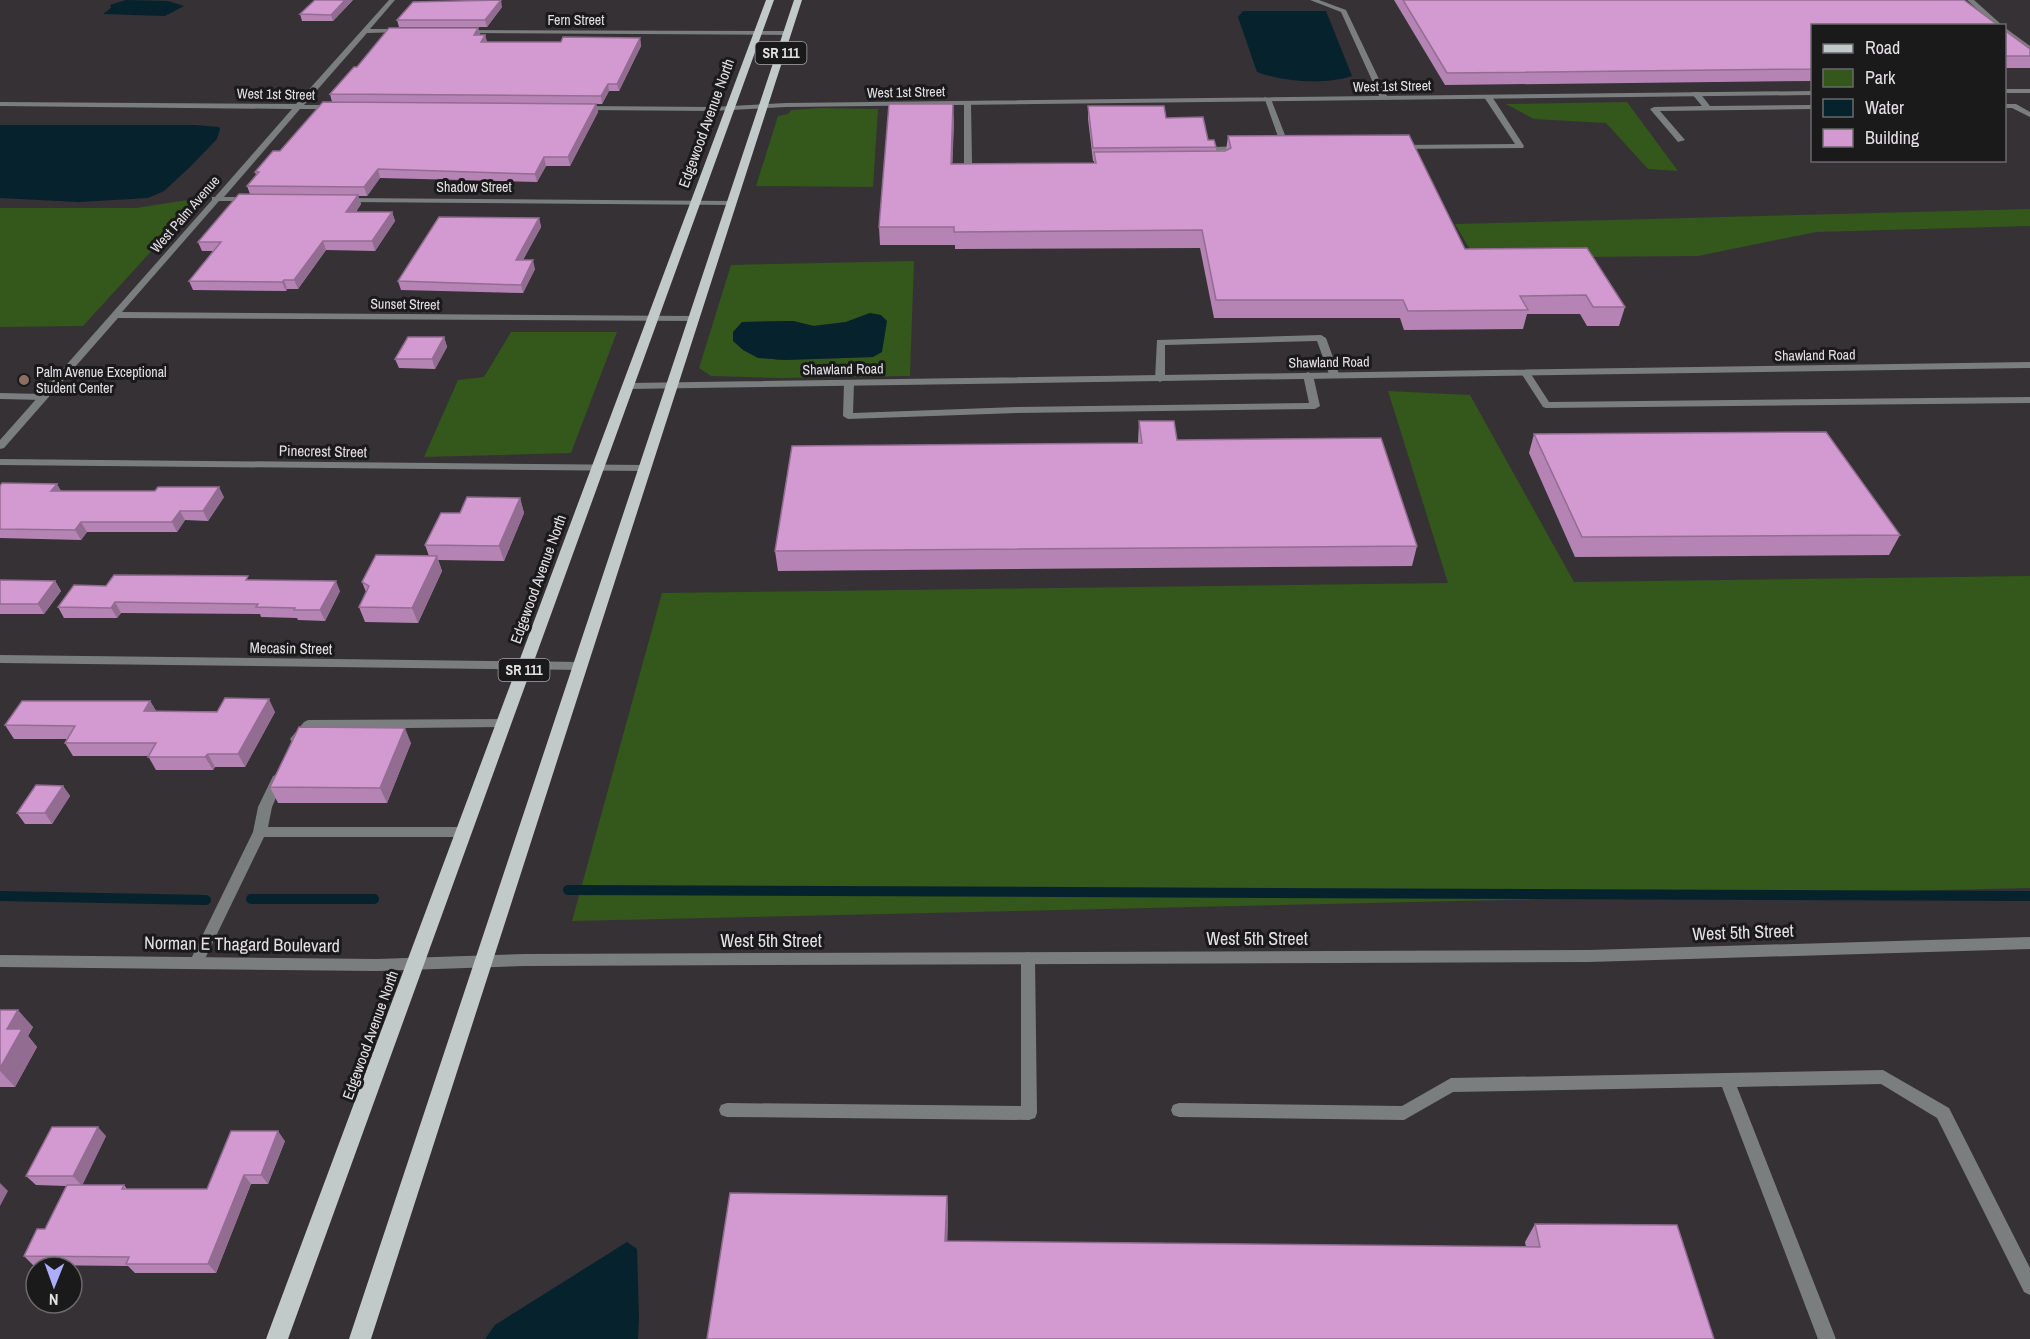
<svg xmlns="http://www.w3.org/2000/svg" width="2030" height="1339" font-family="'Archivo Narrow',sans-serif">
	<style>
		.green { fill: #34571b; fill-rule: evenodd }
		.water { fill: #06222d }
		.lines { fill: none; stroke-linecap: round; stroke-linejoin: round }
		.stream { stroke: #06222d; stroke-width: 10 }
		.service { fill: #7a7e7e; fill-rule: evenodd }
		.minor { fill: #7a7e7e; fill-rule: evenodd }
		.tertiary { fill: #7a7e7e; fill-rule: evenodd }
		.primary { fill: #c2c9c9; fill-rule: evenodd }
		.wall { fill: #b584b4 }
		.shaded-wall { fill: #936c92 }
		.building { fill: #d29ad1; stroke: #936c92; stroke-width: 1.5 }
		.education-dot { fill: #8d6e63; stroke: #1b1a1b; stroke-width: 2 }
		.labels { text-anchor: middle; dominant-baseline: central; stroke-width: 6; stroke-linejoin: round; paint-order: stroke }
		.far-street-label { font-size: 14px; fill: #e3e0e3; stroke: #1b1a1b }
		.shield { fill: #1b1a1b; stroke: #a7a5a7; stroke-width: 1.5 }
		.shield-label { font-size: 14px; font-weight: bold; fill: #e3e0e3 }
		.far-poi-label { font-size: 14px; fill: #e3e0e3; stroke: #1b1a1b; text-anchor: start }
		.street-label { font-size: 15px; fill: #e3e0e3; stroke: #1b1a1b }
		.near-street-label { font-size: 18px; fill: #e3e0e3; stroke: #1b1a1b }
	</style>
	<rect width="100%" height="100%" fill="#353135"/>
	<path class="green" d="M1627,102L1678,171L1648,169L1606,123L1534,119L1506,104Z
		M819,108L878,109L873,187L756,186L778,116L788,114L791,110Z
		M200,198L83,326L0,327V208H136Z
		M2030,209V226L1816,232L1698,256L1475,258L1455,224Z
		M914,261L910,376L779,378L711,376L699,368L731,265ZM870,313L873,357L776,360L771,357L742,322L793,321L813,326L846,322Z
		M511,332H617L571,453L424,457L458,380L484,377Z
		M1388,391L1470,395L1574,582L2030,576V888L572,921L662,593L1448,583Z"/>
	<path class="water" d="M126,0L168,1L184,6L165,16L103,14L111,8L110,5Z
		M1243,11H1326L1352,76C1324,85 1285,82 1257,72L1238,17Z
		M0,125H195L219,127L220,129L217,139L191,166L164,191L148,198L79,202L0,198Z
		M870,313L881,315L887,321L882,352L873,357L786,360L758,358L743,350L733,341V332L742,322L793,321L814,326L846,322Z
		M627,1242L637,1249L639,1318L638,1339H485L495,1325Z"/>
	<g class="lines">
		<path class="stream" d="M568,890L2030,896
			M0,896L206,900
			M251,899H374"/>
		<path class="service" d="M1310,0H1319L1346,10L1388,98L1387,100L1380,98L1341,12Z
			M1967,0H1974L2003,26H1996Z
			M2004,27L2030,46V51L2004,33Z
			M1693,92H1699L1710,106L1812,105V109L1660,111L1685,140L1678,142L1650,109L1654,107L1702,106L1692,94Z
			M1485,95H1491L1524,146L1523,148L1400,149L1396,147L1400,145L1515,144L1484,97Z
			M1264,97L1271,99L1290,148L1289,150L1282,148Z
			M964,101L971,103L972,164H984V168H968L964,166Z
			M2004,104H2016L2030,112V117L2012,108H2004Z
			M1242,146H1245V150L1222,151L1227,164L1223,166H1217L1216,164L1219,162L1215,147Z
			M1321,335L1326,338L1339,374L1337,376L1334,377L1329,374L1317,341L1165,345V379L1160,382L1155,379L1157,340Z
			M1526,370L1529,371L1549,402L2030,397V403L1546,408L1543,407L1521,373Z
			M1308,372L1313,375L1320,406L1315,409L1017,413L848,419L843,416L844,383L849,380L854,383L853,413L1017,407L1309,403L1303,375Z
			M0,393L43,394L48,397L43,400L0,399Z
			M504,719L508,720L510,723L508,726L504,727L311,729C306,736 301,745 292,742L290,739L304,722L308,720Z
			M278,774L283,776L284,779L272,807L268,827H464L469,828L471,832L469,836L464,837H264L201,967L196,969L191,967L189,963L253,832L258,807L273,776Z
			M1028,952L1033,954L1035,958L1037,1113L1035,1118L1029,1120L727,1117L721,1115L719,1110L721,1105L727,1103L1021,1106V958L1023,954Z
			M1883,1070L1949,1108L2030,1268V1295L2024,1292L1937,1118L1881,1084L1737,1087L1836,1339H1818L1722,1087L1453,1092L1404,1120L1179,1117L1173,1115L1171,1110L1173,1105L1179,1103L1402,1106L1451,1078Z"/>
		<path class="minor" d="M389,0H395L370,29H402L405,31L404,32L367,33L304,105H335L339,107L338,109H300L224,197H250L254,199L253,201H219L122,312L694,316L699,319L697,321L118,318L4,448L0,449V440L212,200V197H215L292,109L0,106V102L296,104Z
			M463,30L787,31L790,33L787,35L465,33L462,31Z
			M2004,89H2030V93H2004Z
			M1812,91V95L786,107L712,111L583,110L579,108L583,106L712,107L786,103Z
			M343,198L732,201L736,203L732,205L346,202H343Z
			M2030,362V368L628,389L623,386L628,383Z
			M0,459L646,465L651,468L646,471L0,465Z
			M0,655L581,662L587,666L581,670L0,663Z"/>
		<path class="tertiary" d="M2030,937V949L1589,962L525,966L377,971L0,967V955L377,959L525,954L1589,950Z"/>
		<path class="primary" d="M766,0H774L288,1339H266Z
			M794,0H802L371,1339H349Z"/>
	</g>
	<path class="wall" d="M353,0L333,21H302L300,14Z
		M1394,0H1964L1812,26V81L1445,85Z
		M502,7L487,27H399L397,20Z
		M478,28L480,35H485L487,42H561L640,38L641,46L619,91H609L602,104L332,102L330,94L357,67Z
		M2004,30L2030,49V68H2004Z
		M596,104L598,112L570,166H546L537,182L380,178L367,196H358L361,204L356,212H392L395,221L375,251L326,250L298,289H287L286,291L193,290L189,281L213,251H202L198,242L250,194L247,186L256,175L255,172L280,151Z
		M1088,106L1166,118L1208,140L1216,147V151L1226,150L1228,136L1465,249L1625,307L1619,326H1587L1580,314H1527L1523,329L1404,330L1400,318H1214L1200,248L955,249V245H880L879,227L954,120L952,164L1094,163V161H1093L1088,119Z
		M539,218L541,227L523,260L535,269L523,293L401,290L398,281Z
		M444,337L447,347L435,369L399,368L395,359Z
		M1139,421L1177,440L1417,546L1412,566L778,571L775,551L1138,443Z
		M1534,434L1900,535L1889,555L1575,557L1529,453Z
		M0,486L62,491L224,497L208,521L185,520L177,532H87L81,540L0,538Z
		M520,498L524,513L504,561L438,560L442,571L418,623L365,622L359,607L366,592L362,582L429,556L425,545L460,513Z
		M0,580L55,581L61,591L44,614H0Z
		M250,580L340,591L325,621L298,620L297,618L261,617L260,614L121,613L117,618H64L58,607L106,586Z
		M150,701L156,711L275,712L245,767H215L213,770H156L148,756H73L65,743L67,739H14L5,725Z
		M411,743L387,803H278L270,787Z
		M63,786L70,796L52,824H25L17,813Z
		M0,1010L33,1027L28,1036L37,1047L15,1087H0Z
		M106,1136L82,1185H124L127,1189H207L285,1141L268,1184H251L216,1273H135L128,1266L33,1265L24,1256L45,1229L66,1186L36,1185L26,1176Z
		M947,1196L948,1214L947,1241L1526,1247L1525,1242L1535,1224L1714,1339H707Z"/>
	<path class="shaded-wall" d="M345,0H353L333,21L331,15Z
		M501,0L502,7L487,27L485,20Z
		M478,28L480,36L474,35Z
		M485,35L487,42H481Z
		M640,38L641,46L619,91L617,84Z
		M608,84L609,91L602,104L601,96Z
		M596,104L598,112L570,166L568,157Z
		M953,104L954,120L952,181L951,164Z
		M544,157L546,166L537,182L535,174Z
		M378,169L380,178L367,196L364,187Z
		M358,195L361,204L349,221L346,212Z
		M392,212L395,221L375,251L372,241Z
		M539,218L541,227L518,269L516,260Z
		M323,241L326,250L298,289L294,280Z
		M533,260L535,269L523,293L521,285Z
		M284,280L287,289L286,291L282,282Z
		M444,337L447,347L435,369L432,359Z
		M57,484L63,494L51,491Z
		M219,487L224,497L208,521L203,511Z
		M520,498L524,513L504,561L499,546Z
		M180,511L185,520L177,532L172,522Z
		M81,522L87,532L81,540L75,530Z
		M437,556L442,571L418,623L412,608Z
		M55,581L61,591L44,614L38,604Z
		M336,581L340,591L325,621L320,610Z
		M115,602L121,613L117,618L111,608Z
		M269,699L275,712L245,767L238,754Z
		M150,701L158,714L144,711Z
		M405,728L411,743L387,803L380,788Z
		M208,754L215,767L213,770L205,757Z
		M63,786L70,796L52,824L45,813Z
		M18,1010L33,1027L28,1036L37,1047L15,1087L0,1071V1068L7,1029Z
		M98,1127L106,1136L82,1186L73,1176Z
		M278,1131L285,1141L268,1184L261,1175Z
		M244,1175L251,1184L216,1273L208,1264Z
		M0,1183L8,1191L0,1206Z
		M947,1196L948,1214L947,1259L945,1241Z"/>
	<path class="building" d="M315,0H345L331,15L300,14Z
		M501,0L485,20H397L413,2Z
		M1403,0H1964L1999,26H1812V69L1447,73Z
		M389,28H478L474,35H485L481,42H561L563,37L640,38L617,84H608L601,96L330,94L354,67H357Z
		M2004,30L2030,49V56H2004Z
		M323,102L596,104L568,157H544L535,174L378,169L364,187L247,186L259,172H255L273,151H280Z
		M889,104H953L951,164L1096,163L1094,152L1225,151L1231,148L1228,136L1409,135L1465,249L1587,248L1625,307H1593L1586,295L1520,296L1528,310L1408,311L1403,300H1216L1202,230L954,232V227H879Z
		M1088,106H1164L1166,118L1203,117L1208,140H1214L1216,147L1093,148Z
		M239,194L358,195L346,212H392L372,241H323L294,280H284L282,282L189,281L221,242H198Z
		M439,217L539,218L516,260H533L521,285L398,281Z
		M408,337H444L432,359H395Z
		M1139,421H1174L1177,440L1381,438L1417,546L775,551L792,446L1142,443Z
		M1826,432L1900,535L1582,537L1534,434Z
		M2,483L57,484L51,491H155L158,487H219L203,511H180L172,522H81L75,530L0,529V486Z
		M467,497L520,498L499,546L425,545L441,513H460Z
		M376,555L437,556L412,608L359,607L369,586L362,582Z
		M114,575L248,576L246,580L336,581L320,610H294L295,608L256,607L258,604L115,602L111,608L58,607L74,585L106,586Z
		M0,580L55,581L38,604H0Z
		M225,698L269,699L238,754H208L205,757H148L156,743H65L75,726L5,725L22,701H150L144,711L217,712Z
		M299,727L405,728L380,788L270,787Z
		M36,785L63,786L45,813H17Z
		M0,1010H18L7,1029H22L0,1068Z
		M52,1127H98L73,1176H26Z
		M231,1131H278L261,1175H244L208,1264H126L129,1257L24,1256L37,1229H45L67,1185H124L122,1189H207Z
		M730,1193L947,1196L945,1241L1540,1247L1535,1224L1677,1225L1714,1339H707Z"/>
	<circle class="education-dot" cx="24" cy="380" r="6"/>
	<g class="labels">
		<g class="far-street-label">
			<text x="576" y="20">Fern Street</text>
			<text transform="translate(1392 86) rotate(-1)">West 1st Street</text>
			<text transform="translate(906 92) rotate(-1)">West 1st Street</text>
			<text transform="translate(276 94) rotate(1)">West 1st Street</text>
			<text x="474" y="187">Shadow Street</text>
			<text transform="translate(185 214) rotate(-49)">West Palm Avenue</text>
			<text transform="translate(405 304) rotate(1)">Sunset Street</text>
			<text transform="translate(1815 355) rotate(-1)">Shawland Road</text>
			<text transform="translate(1329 362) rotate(-1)">Shawland Road</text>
			<text transform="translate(843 369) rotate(-1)">Shawland Road</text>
		</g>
		<g class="shield">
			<rect x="755.5" y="42" width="51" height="22" rx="4.5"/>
			<rect x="498.5" y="659" width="51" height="22" rx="4.5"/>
		</g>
		<g class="shield-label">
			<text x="781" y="53">SR 111</text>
			<text x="524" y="670">SR 111</text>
		</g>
		<g class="far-poi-label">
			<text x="36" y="372">Palm Avenue Exceptional<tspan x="36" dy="16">Student Center</tspan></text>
		</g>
		<g class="street-label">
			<text transform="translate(706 123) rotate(-70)">Edgewood Avenue North</text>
			<text transform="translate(323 451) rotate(1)">Pinecrest Street</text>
			<text transform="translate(538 579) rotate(-70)">Edgewood Avenue North</text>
			<text transform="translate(291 648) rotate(1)">Mecasin Street</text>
			<text transform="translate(370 1035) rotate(-70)">Edgewood Avenue North</text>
		</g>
		<g class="near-street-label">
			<text transform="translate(1743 932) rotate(-2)">West 5th Street</text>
			<text x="1257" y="938">West 5th Street</text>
			<text x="771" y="940">West 5th Street</text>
			<text transform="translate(242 944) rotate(1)">Norman E Thagard Boulevard</text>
		</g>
	</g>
	<rect x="1811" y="24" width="195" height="138" fill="#1b1a1b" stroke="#6b696b" stroke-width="1.5"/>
	<rect x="1823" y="44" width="30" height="9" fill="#c2c9c9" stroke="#6b696b" stroke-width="1.5"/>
	<text x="1865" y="54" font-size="18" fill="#e3e0e3">Road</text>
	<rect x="1823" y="69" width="30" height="18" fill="#34571b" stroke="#6b696b" stroke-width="1.5"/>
	<text x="1865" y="84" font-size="18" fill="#e3e0e3">Park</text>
	<rect x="1823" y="99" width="30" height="18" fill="#06222d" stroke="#6b696b" stroke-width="1.5"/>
	<text x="1865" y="114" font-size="18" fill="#e3e0e3">Water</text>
	<rect x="1823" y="129" width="30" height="18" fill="#d29ad1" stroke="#6b696b" stroke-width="1.5"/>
	<text x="1865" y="144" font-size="18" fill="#e3e0e3">Building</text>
	<g transform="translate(54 1285) rotate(181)"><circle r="28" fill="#1b1a1b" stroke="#6b696b" stroke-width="1.5"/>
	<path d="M0-4.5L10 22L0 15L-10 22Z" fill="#abaffb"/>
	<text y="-9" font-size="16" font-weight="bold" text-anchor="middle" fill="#e3e0e3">N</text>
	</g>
</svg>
